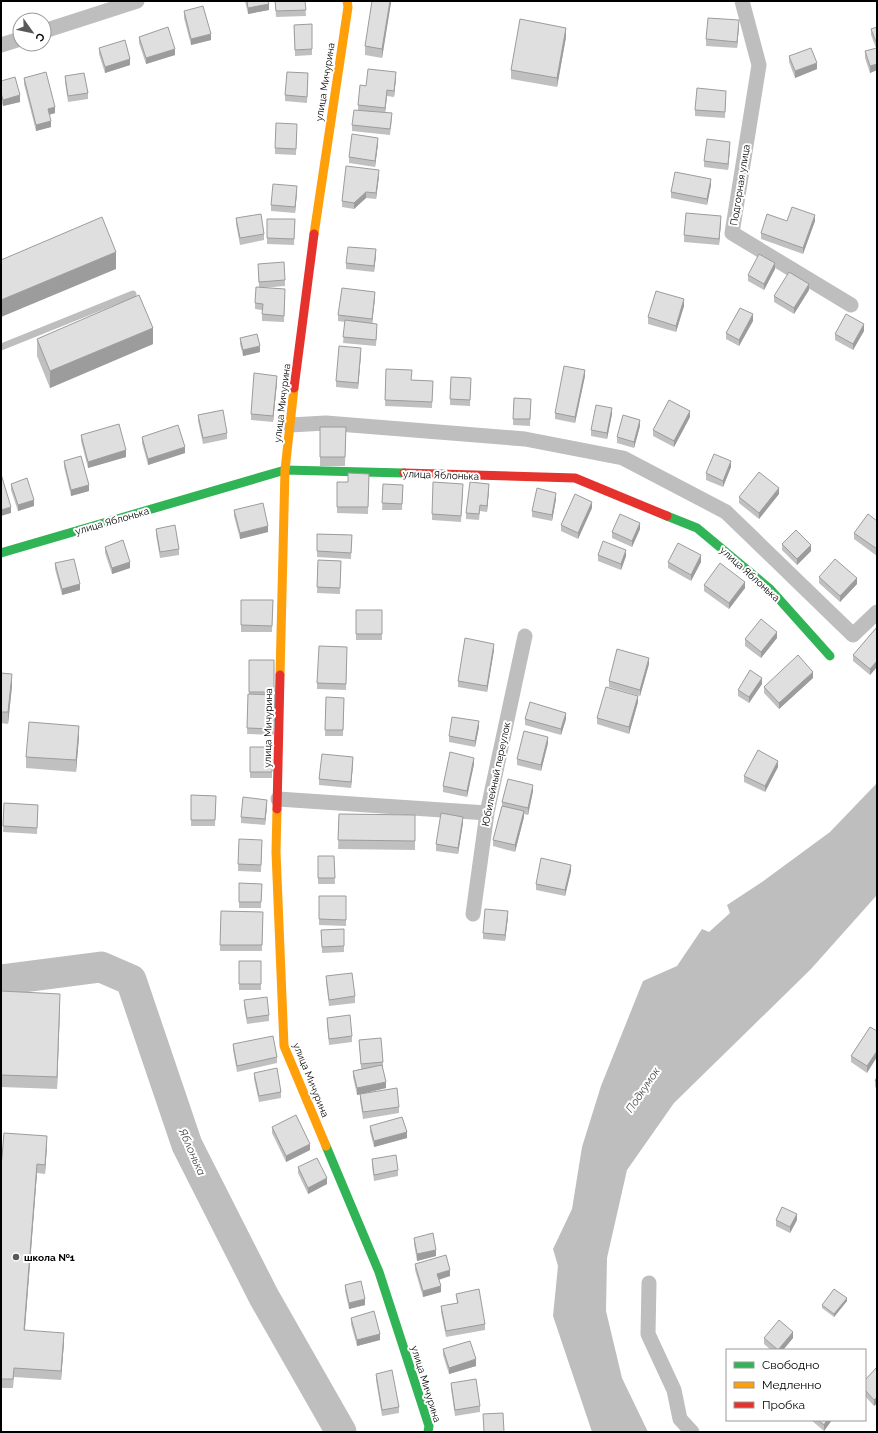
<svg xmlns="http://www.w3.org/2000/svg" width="878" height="1433" font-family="Raleway,sans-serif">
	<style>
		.water { fill: #bebebe }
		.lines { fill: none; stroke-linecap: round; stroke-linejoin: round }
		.river { stroke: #bebebe; stroke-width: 31 }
		.lane { stroke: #bebebe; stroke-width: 7 }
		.street { stroke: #bebebe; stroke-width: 15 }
		.fast { stroke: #30b455; stroke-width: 9 }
		.slow { stroke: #ff9f0a; stroke-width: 9 }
		.jam { stroke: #e5322d; stroke-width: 9 }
		.wall { fill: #c0c0c0 }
		.shaded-wall { fill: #9c9c9c }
		.building { fill: #dfdfdf; stroke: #9c9c9c }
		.poi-dot { fill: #595959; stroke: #fff; stroke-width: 1.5 }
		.labels { text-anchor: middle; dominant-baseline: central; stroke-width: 4; stroke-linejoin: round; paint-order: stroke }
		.street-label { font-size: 10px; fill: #000; stroke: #fff }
		.poi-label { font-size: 10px; font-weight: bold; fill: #000; stroke: #fff; text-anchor: start }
		.water-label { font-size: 11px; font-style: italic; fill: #434343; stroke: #fff }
	</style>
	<rect width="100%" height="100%" fill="#fff"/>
	<path class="water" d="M877,783V895L811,969L674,1103L627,1170L607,1258L606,1311L622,1378L648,1432H592L553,1316L558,1266L553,1249L572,1209L582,1147L601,1086L643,981L677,966L702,929L709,932L730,913L727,905L762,882L830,832Z"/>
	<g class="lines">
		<path class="river" d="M1,980L101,967L131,980L187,1145L264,1297L341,1432"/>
		<path class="lane" d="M1,347L133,294"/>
		<path class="street" d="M742,1L759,65L732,233L851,305
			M44,31L137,1
			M1,45L20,39
			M290,425L326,423L525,439L623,458L726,512L853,635L877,612
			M278,799L487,813
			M473,914L487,813L525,636
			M649,1283L648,1334L674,1390L680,1419L692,1432"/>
		<path class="fast" d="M667,516L697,528L770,589L830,656
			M1,553L285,470L404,473
			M326,1146L379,1272L429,1426L428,1432"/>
		<path class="slow" d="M314,234L348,7L347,1
			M280,675L285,470L294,388
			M277,809L276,852L284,1046L326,1146"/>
		<path class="jam" d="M294,388L314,234
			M404,473L575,478L667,516
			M277,809L280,675"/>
	</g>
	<path class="wall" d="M245,1H268L269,10L248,14Z
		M275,1H305L306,16L276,17Z
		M391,1L382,58L365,55V46Z
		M184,11L211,40L191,45L184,18Z
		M312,24V55L295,56L294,25Z
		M739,26L737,48L706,46V39Z
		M877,27V70L870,73L865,58V51L876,48L871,35V29Z
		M139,37L175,55L146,64L139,43Z
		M566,37L557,87L511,79V70Z
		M99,48L130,65L105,73L99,54Z
		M789,56L817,69L795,78L789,62Z
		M65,76L88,93V99L68,102L65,82Z
		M24,78L55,113L49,115L51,127L36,131L24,84Z
		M396,78L394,97L387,96L385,112L392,119L390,135L352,131V125L358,110V105L366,86Z
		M308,79L307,103L285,101V95Z
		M1,81L20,102L3,106L1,100Z
		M726,97L725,118L695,116V110Z
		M297,130L296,155L275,154V148Z
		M378,144L375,167L349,163V157Z
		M730,148L728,170L704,167V161Z
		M379,176L376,199L366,198L354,209L342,207V201Z
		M711,185L707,205L671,198V192Z
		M297,192L295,213L271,211V205Z
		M236,218L264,234V240L240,245L236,224Z
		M267,219H295L294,245L267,244Z
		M787,221H815L803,254L761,239V233Z
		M721,222L719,245L684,242V235Z
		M376,255L374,272L346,269V263Z
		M775,269L764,290L748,281V275Z
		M258,270L285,280V286L261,288L285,295L284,322L262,321V310L255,309V303L259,288Z
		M809,290L794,314L774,302V296Z
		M375,298L372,323L377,330L376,346L343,343L345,322L338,321V315Z
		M684,306L676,332L648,324V317Z
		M753,321L739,346L726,339V333Z
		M864,331L853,350L835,340V334Z
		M240,338L260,352L243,356L240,344Z
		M37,339L153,344L50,388L37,356Z
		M361,354L358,389L336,387V381Z
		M386,369L412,380L433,381L432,408L385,406Z
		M585,376L575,423L555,419V413Z
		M451,377L471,378L470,406L450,405Z
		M277,382L273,422L251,420V414Z
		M514,398L531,399L530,426L513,425Z
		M612,414L607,439L591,436V430Z
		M198,415L227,433V439L203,444L198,421Z
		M690,417L674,447L653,436V430Z
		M640,426L634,448L617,443V437Z
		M320,427H346L345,466H320Z
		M81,435L126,457L88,468L81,441Z
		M142,437L185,453L148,465L142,443Z
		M64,461L89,491L71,496L64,467Z
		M731,467L723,487L706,480V473Z
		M369,474L368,514L337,513V482H348Z
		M11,484L34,506L18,511L11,490Z
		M383,484L403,485L402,510H382Z
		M463,490L461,522L432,520V514Z
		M489,490L487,512L480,511L479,520L466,519V513Z
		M779,494L759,519L739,503V497Z
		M556,499L552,521L532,517V511Z
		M592,508L578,539L561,531V525Z
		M234,510L268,532L240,539L234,516Z
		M877,521V556L854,539V533Z
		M156,529L179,549V555L160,558L156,535Z
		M640,529L632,547L612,538V532Z
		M317,534L352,535L351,559L317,557Z
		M782,544L811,551L797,565L782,550Z
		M105,547L130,568L112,574L105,553Z
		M598,555L626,556L621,570L598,561Z
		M318,560L341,561L340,594L317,593Z
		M668,562H701L691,581L668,568Z
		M55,563L80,590L62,595L55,569Z
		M819,577L857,584L840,602L819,583Z
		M704,585L745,588L729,609L704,591Z
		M241,600H273L272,632H241Z
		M356,610H382V640H356Z
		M877,627V667L870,675L853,661V655Z
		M777,638L761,658L745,646V639Z
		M494,650L487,692L458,687V681Z
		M347,654L346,690L317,689V683Z
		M249,660H274V695L275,701L274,735L247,734L248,694H249Z
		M649,664L640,696L609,687V681Z
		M1,673L12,686L8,724L1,723Z
		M813,678L779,709L764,693V687Z
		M762,684L749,703L738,696V690Z
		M326,697L344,698L343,736H325Z
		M638,702L629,734L597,724V718Z
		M525,719H566L561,735L525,725Z
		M479,727L475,747L449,742V736Z
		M79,737L76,772L26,768V757Z
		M548,743L541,771L517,765V759Z
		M250,747H272V778H250Z
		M353,763L351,788L319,785V779Z
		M474,764L467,797L443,792V786Z
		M778,767L765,792L744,782V776Z
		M533,791L528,815L524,814V817L515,852L493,846V840L502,806V802Z
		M191,795L216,796L215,826H191Z
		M4,803L38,805L37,834L3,832Z
		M267,806L265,825L241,823V817Z
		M339,814L415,815V850L338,849Z
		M463,823L458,854L436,851V844Z
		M262,846L261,872L238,871V864Z
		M318,856H334L335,884H318Z
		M571,871L565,896L536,890V884Z
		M239,883L262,884L261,908H239Z
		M319,896H346V926L319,925Z
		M221,911L263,912L262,951H220Z
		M508,917L505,941L483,939V933Z
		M344,929V952L322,953L321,930Z
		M239,961H261V990H239Z
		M326,976L355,996V1003L329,1006L326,982Z
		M1,991L60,1006L57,1089L1,1087Z
		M244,1000L269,1015V1021L247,1024L244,1006Z
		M327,1018L352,1036V1042L329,1045L327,1024Z
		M877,1031L867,1073L851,1062V1056Z
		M359,1040L383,1062V1068H382L386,1088L360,1094L399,1107V1113L363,1119L360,1100V1094L357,1095L353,1077V1071L361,1069Z
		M233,1044L277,1057V1063L237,1072L233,1050Z
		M254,1073L281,1092V1098L259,1102L254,1079Z
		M877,1077V1088L875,1087V1081Z
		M370,1126L407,1138L374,1147L370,1132Z
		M272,1127L310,1150L286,1162L272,1133Z
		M47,1145L45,1174L37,1173L25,1330L64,1342L61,1380L14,1377L13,1388H1V1168Z
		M372,1159L398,1170V1176L374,1181L372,1165Z
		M298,1167L327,1184L308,1194L298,1173Z
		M776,1220H797L790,1233L776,1226Z
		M414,1238L436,1256L417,1261L414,1244Z
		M415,1264L450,1276L439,1280L441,1292L423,1297L415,1270Z
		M345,1285L365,1305L349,1309L345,1291Z
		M456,1294L485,1324V1330L446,1337L441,1312V1306L457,1303Z
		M847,1301L834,1317L822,1308V1305Z
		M351,1318L380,1340L357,1346L351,1324Z
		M764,1338H793L783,1350H771L764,1344Z
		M443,1349L476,1366L449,1374L443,1355Z
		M877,1367V1403L874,1406L865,1396V1380Z
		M376,1374L399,1407V1413L382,1416L376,1380Z
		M451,1383L480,1406V1412L455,1416L451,1389Z
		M811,1420H832L824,1431Z"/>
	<path class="shaded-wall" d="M390,1H391V3L382,58V49Z
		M269,4V10L248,14V8Z
		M739,20V26L737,48V42Z
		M566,28V37L557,87V78Z
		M211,34V40L191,45V39Z
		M175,49V55L146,64V58Z
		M130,59V65L105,73V67Z
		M817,63V69L795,78V71Z
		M877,64V70L870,73V66Z
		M396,72V78L394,97V91Z
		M387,90V96L385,114V108Z
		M20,95V102L3,106V100Z
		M55,107V113L48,115V109Z
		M51,121V127L36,131V125Z
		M378,138V144L375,167V161Z
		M730,142V148L728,170V164Z
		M379,170V176L376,199V193Z
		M711,179V185L707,205V199Z
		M297,186V192L295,213V207Z
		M366,192V198L354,209V203Z
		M815,215V221L803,254V248Z
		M721,216V222L719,245V239Z
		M376,249V255L374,272V266Z
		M116,252V269L1,317V300Z
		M775,263V269L764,290V284Z
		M809,284V290L794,314V308Z
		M375,292V298L372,325V319Z
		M684,299V306L676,332V326Z
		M753,314V321L739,346V340Z
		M864,324V331L853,350V344Z
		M153,328V344L50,388V371Z
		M260,346V352L243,356V350Z
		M361,348V354L358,389V383Z
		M585,370V376L575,423V417Z
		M277,376V382L273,422V416Z
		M612,408V414L607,439V433Z
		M690,411V417L674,447V441Z
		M640,420V426L634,448V442Z
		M185,447V453L148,465V459Z
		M126,450V457L88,468V462Z
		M731,461V467L723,487V481Z
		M489,484V490L487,512V506Z
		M89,485V491L71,496V490Z
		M779,488V494L759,519V513Z
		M556,493V499L552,521V515Z
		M34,500V506L18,511V505Z
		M592,502V508L578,539V533Z
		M11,507V513L1,516V510Z
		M640,523V529L632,547V541Z
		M268,526V532L240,539V533Z
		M811,545V551L797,565V559Z
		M626,550V556L621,570V564Z
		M701,555V562L691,581V575Z
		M130,562V568L112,574V568Z
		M857,578V584L840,602V596Z
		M745,582V588L729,609V603Z
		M80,584V590L62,595V589Z
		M777,632V638L761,658V652Z
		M494,644V650L487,692V686Z
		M649,658V664L640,696V690Z
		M877,661V667L870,675V669Z
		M813,672V678L779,709V703Z
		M12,674V686L8,724V712Z
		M762,678V684L749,703V697Z
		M638,696V702L629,734V727Z
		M566,713V719L561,735V729Z
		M479,721V727L475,747V741Z
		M79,726V737L76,772V760Z
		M548,737V743L541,771V765Z
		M353,757V763L351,788V782Z
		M474,758V764L467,797V791Z
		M778,761V767L765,792V786Z
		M533,785V791L528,815V808Z
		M267,800V806L265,825V819Z
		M524,811V817L515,852V845Z
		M463,817V823L458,854V848Z
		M571,865V871L565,896V890Z
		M508,911V917L505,941V935Z
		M60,994V1006L57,1089V1077Z
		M877,1051V1057L867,1073V1066Z
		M386,1082V1088L357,1095V1088Z
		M407,1132V1138L374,1147V1141Z
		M47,1136V1145L45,1174V1165Z
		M310,1144V1150L286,1162V1156Z
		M37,1164V1173L24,1339V1330Z
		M327,1178V1184L308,1194V1188Z
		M797,1214V1220L790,1233V1227Z
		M436,1250V1256L417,1261V1254Z
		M450,1270V1276L437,1280V1274Z
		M441,1286V1292L423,1297V1291Z
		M847,1298V1301L834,1317V1314Z
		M365,1299V1305L349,1309V1303Z
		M793,1332V1338L783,1350H778Z
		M64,1333V1342L61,1380V1371Z
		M380,1334V1340L357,1346V1340Z
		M476,1359V1366L449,1374V1368Z
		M877,1397V1403L874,1406V1400Z
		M827,1420H832L824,1431V1425Z"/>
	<path class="building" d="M247,1H268L269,4L248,8Z
		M275,1H305L306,10L276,11Z
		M372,1H390L382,49L365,46Z
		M203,6L211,34L191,39L184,11Z
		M708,18L739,20L737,42L706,39Z
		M520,19L566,28L557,78L511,70Z
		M312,24V49L295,50L294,25Z
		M168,27L175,49L146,58L139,37Z
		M877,27V42H876L871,29Z
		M125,40L130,59L105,67L99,48Z
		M811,48L817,63L795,71L789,56Z
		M877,48V64L870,66L865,51Z
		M368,69L396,72L394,91L387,90L385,108L358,105L360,85L366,86Z
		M46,72L55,107L48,109L51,121L36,125L24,78Z
		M287,72L308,73L307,97L285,95Z
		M84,73L88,93L68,96L65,76Z
		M15,77L20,95L3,100L1,93V81Z
		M697,88L726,91L725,112L695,110Z
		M354,110L392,113L390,129L352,125Z
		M276,123L297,124L296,149L275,148Z
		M352,134L378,138L375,161L349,157Z
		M707,139L730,142L728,164L704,161Z
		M346,166L379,170L376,193L366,192L354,203L342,201Z
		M675,172L711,179L707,199L671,192Z
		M273,184L297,186L295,207L271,205Z
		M792,207L815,215L803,248L761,233L767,214L787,221Z
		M686,213L721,216L719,239L684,235Z
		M261,214L264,234L240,238L236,218Z
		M102,217L116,252L1,300V260Z
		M267,219H295L294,239L267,238Z
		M348,247L376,249L374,266L346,263Z
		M759,254L775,263L764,284L748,275Z
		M284,262L285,280L259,282L258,264Z
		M789,272L809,284L794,308L774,296Z
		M256,287L285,289L284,316L262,314L263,304L255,303Z
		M342,288L375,292L372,319L338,315Z
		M656,291L684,299L676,326L648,317Z
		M139,295L153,328L50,371L37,339Z
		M740,308L753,314L739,340L726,333Z
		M846,314L864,324L853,344L835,334Z
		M345,320L377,324L376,340L343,337Z
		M257,334L260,346L243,350L240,338Z
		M339,346L361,348L358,383L336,381Z
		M564,366L585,370L575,417L555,413Z
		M386,369L412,370L411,380L433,381L432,402L385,400Z
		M254,373L277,376L273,416L251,414Z
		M451,377L471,378L470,400L450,399Z
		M514,398L531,399L530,419H513Z
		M669,400L690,411L674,441L653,430Z
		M596,405L612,408L607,433L591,430Z
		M223,410L227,433L203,438L198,415Z
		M623,415L640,420L634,442L617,437Z
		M119,424L126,450L88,462L81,435Z
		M178,425L185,447L148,459L142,437Z
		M320,427H346L345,457H320Z
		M714,454L731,461L723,481L706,473Z
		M81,456L89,485L71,490L64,461Z
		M759,472L779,488L759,513L739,497Z
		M348,473L369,474L368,507H337V482H348Z
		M1,474L11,507L1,510Z
		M27,478L34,500L18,505L11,484Z
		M433,482L463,484L461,516L432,514Z
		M470,482L489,484L487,506L480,505L479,514L466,513Z
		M383,484L403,485L402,504L382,503Z
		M537,488L556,493L552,515L532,511Z
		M575,494L592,502L578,533L561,525Z
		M263,503L268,526L240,533L234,510Z
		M620,514L640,523L632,541L612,532Z
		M868,514L877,521V549L854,533Z
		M175,525L179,549L160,552L156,529Z
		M796,530L811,545L797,559L782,544Z
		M317,534L352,535L351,553L317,551Z
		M123,540L130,562L112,568L105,547Z
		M603,541L626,550L621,564L598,555Z
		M678,543L701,555L691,575L668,562Z
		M74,559L80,584L62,589L55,563Z
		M835,559L857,578L840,596L819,577Z
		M318,560L341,561L340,588L317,587Z
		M720,563L745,582L729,603L704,585Z
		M241,600H273L272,626L241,625Z
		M356,610H382V634H356Z
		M761,619L777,632L761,652L745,639Z
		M877,627V661L870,669L853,655Z
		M465,638L494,644L487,686L458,681Z
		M319,646L347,647L346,684L317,683Z
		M617,649L649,658L640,690L609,681Z
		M798,655L813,672L779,703L764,687Z
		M249,660H274V692H249Z
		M750,670L762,678L749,697L738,690Z
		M1,673L12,674L8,712H1Z
		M606,687L638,696L629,727L597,718Z
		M248,694L275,695L274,729L247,728Z
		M326,697L344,698L343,730H325Z
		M530,702L566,713L561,729L525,719Z
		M452,717L479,721L475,741L449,736Z
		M29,722L79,726L76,760L26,757Z
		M524,731L548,737L541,765L517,759Z
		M250,747H272V772H250Z
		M758,750L778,761L765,786L744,776Z
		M450,752L474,758L467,791L443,786Z
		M322,754L353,757L351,782L319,779Z
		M508,779L533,785L528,808L502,802Z
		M191,795L216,796L215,820H191Z
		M243,797L267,800L265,819L241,817Z
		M4,803L38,805L37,828L3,826Z
		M502,806L524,811L515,845L493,840Z
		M441,813L463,817L458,848L436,844Z
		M339,814L415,815V841L338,840Z
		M239,839L262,840L261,865L238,864Z
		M318,856H334L335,878H318Z
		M541,858L571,865L565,890L536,884Z
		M239,883L262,884L261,902H239Z
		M319,896H346V920L319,919Z
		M485,909L508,911L505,935L483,933Z
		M221,911L263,912L262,945H220Z
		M344,929V946L322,947L321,930Z
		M239,961H261V984H239Z
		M352,973L355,996L329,1000L326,976Z
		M1,991L60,994L57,1077L1,1075Z
		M267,997L269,1015L247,1018L244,1000Z
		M350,1015L352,1036L329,1039L327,1018Z
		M870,1027L877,1031V1051L867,1066L851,1056Z
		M273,1036L277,1057L237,1066L233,1044Z
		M381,1038L383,1062L361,1064L359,1040Z
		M382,1065L386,1082L357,1088L353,1071Z
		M277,1068L281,1092L259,1096L254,1073Z
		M877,1077V1082L875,1081Z
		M397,1088L399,1107L363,1112L360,1094Z
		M296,1115L310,1144L286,1156L272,1127Z
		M402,1117L407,1132L374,1141L370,1126Z
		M4,1133L47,1136L45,1165L37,1164L24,1330L64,1333L61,1371L14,1368L13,1379H1V1168Z
		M396,1155L398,1170L374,1175L372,1159Z
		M317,1158L327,1178L308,1188L298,1167Z
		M782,1207L797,1214L790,1227L776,1220Z
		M433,1233L436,1250L417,1254L414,1238Z
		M446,1255L450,1270L437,1274L441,1286L423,1291L415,1264Z
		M361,1281L365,1299L349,1303L345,1285Z
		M479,1289L485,1324L446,1331L441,1306L458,1303L456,1294Z
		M834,1289L847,1298L834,1314L822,1305Z
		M374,1311L380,1334L357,1340L351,1318Z
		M779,1320L793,1332L778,1350L764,1338Z
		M470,1341L476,1359L449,1368L443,1349Z
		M877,1367V1397L874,1400L865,1390V1380Z
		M392,1370L399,1407L382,1410L376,1374Z
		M476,1379L480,1406L455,1410L451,1383Z
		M503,1413L504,1432H484L483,1414Z
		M818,1420H827L824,1425Z"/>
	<circle class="poi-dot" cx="16" cy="1257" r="4"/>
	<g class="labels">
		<g class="street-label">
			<text transform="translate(325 82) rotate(-81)">улица Мичурина</text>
			<text transform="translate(740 185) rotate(-81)">Подгорная улица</text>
			<text transform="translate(282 403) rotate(-83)">улица Мичурина</text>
			<text transform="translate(441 475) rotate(2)">улица Яблонька</text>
			<text transform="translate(112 521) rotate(-16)">улица Яблонька</text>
			<text transform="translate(750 574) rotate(42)">улица Яблонька</text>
			<text transform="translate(268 728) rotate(-89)">улица Мичурина</text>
			<text transform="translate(496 774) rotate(-78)">Юбилейный переулок</text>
			<text transform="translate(311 1080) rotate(68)">улица Мичурина</text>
			<text transform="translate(426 1384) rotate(73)">улица Мичурина</text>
		</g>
		<g class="poi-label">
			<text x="24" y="1257">школа №1</text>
		</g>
		<g class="water-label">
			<text transform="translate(643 1090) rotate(-56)">Подкумок</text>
			<text transform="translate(192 1152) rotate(66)">Яблонька</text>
		</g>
	</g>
	<rect width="878" height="1433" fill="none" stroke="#000000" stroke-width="4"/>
	<rect x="726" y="1349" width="140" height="72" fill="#ffffff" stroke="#999999"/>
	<rect x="734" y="1362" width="20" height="6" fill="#30b455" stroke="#999999"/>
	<text x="762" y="1369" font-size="12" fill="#000000">Свободно</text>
	<rect x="734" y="1382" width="20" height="6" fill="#ff9f0a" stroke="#999999"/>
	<text x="762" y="1389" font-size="12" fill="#000000">Медленно</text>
	<rect x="734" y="1402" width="20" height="6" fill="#e5322d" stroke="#999999"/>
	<text x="762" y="1409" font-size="12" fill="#000000">Пробка</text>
	<g transform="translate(32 32) rotate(123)"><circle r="19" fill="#ffffff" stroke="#999999"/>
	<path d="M0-3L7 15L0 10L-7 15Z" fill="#595959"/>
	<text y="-6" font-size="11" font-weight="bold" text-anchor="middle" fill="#000000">С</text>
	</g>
</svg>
